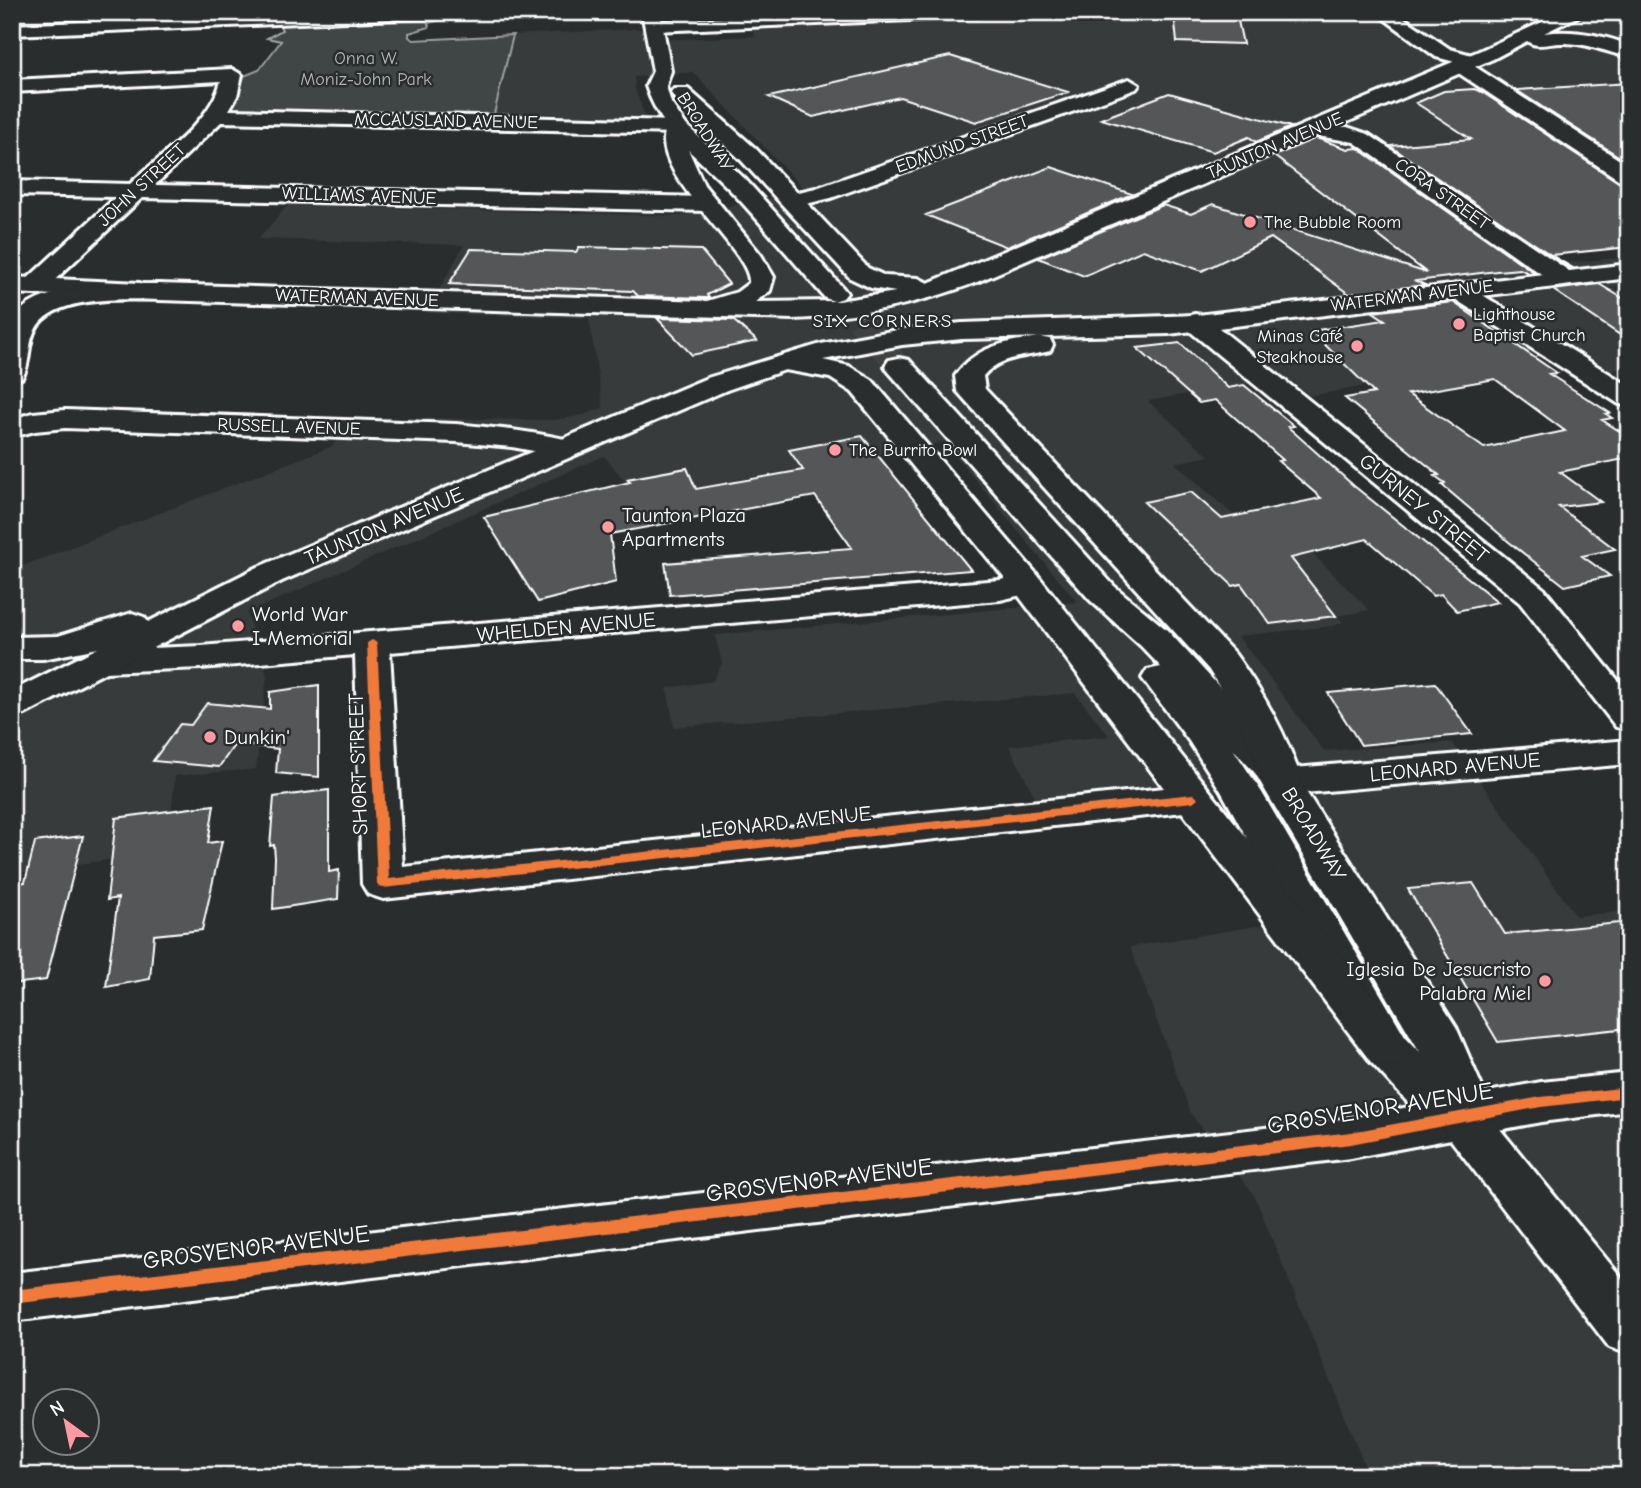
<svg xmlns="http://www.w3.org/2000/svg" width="1641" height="1488" font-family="'Comic Neue',sans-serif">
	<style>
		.built { fill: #373a3b }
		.green { fill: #414445; stroke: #a0a2a2; stroke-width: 2 }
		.building { fill: #555758; stroke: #fff; stroke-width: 2; fill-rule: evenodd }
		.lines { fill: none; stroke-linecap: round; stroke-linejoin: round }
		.major-tunnel { stroke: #3f4243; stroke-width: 24; stroke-dasharray: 24 12; stroke-linecap: butt }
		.minor-casing { stroke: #fff; stroke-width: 6 }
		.major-casing { stroke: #fff; stroke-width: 6 }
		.highway-casing { stroke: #fff; stroke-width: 6 }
		.minor { fill: #2a2d2e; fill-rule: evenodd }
		.major { fill: #2a2d2e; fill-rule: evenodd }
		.highway { fill: #2a2d2e; fill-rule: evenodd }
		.cycleway-casing { stroke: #2a2d2e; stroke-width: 5 }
		.cycleway { fill: #f17a3a; fill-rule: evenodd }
		.poi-dot { fill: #ff9aa2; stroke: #2a2d2e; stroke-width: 2.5 }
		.labels { text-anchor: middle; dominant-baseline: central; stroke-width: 5; stroke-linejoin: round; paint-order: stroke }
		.far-park-label { font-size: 18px; fill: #b3b4b5; stroke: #2a2d2e }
		.far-street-label { font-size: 18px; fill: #fff; stroke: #2a2d2e }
		.far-poi-label { font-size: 18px; fill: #fff; stroke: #2a2d2e; text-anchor: start }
		.far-neighbourhood-label { font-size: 19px; letter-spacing: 2px; fill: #fff; stroke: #2a2d2e }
		.street-label { font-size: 21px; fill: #fff; stroke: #2a2d2e }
		.poi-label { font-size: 21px; fill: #fff; stroke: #2a2d2e; text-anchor: start }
		.near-street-label { font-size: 24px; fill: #fff; stroke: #2a2d2e }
	</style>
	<rect width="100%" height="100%" fill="#2a2d2e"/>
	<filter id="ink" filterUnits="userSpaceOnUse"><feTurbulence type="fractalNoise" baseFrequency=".0143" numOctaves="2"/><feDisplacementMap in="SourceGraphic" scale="14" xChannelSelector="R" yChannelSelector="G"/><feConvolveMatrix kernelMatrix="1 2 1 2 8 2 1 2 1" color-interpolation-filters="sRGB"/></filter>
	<g filter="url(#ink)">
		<path class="built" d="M858,12H1629V169L1612,159L1437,177L1563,263L1629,257V284L1610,287L1629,299V367L1571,378L1537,355L1310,396L1286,377L1148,401L1209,456L1175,463L1284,560L1312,553L1369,610L1337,616L1343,622L1333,626L1238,636L1324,751L1452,742L1576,916L1629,911V1476H1369L1254,1195L1191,1114L1130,947L1334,913L1254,786L1042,811L1009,746L1109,736L1075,693L674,727L667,688L713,681L722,663L715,635L1077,602L944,442L639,498L604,456L247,613L267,675L256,769L175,776L167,851L12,874V570L333,446L349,417L555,420L583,415L603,408L589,318L426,313L464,245L258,239L288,205L683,216L805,190L693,72L634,77L635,89L646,119L493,118L513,35L654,28L657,40L755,36L750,25Z"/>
		<path class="green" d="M442,13L444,19L428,23L429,27L409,33V37L414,40L513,35L493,118L226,114L239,78L259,70L281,41L267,38L282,30L280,26L285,20Z"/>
		<path class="building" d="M1174,14L1237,16L1243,44L1177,42Z
			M950,56L1068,92L976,122L900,97L813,117L769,97Z
			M1629,83V163L1516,90Z
			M1474,89L1482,92L1620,183L1629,185V247L1551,255L1573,268H1570L1390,146L1471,139L1416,103L1444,91Z
			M1169,93L1209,104L1291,127L1256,142L1249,137L1213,152L1101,119Z
			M1316,138L1348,149L1358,148L1535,273H1528L1520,269L1497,271L1416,281L1425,285L1349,294L1271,238L1202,271L1143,250L1084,276L1038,258L1163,205L1191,214L1213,204L1427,273L1274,156Z
			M1051,167L1132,194L1007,247L926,215Z
			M579,247L701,250L729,284L707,295L709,298H707L638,296L633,291L449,284L471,249L576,252Z
			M1599,284L1629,302V341L1553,290Z
			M1453,302L1557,373L1549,374L1610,413L1606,414L1612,418L1602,420L1629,437V458L1560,472L1601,502L1559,507L1615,549L1582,556L1610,576L1565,586L1509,542L1442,485L1445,483L1435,476L1439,475L1345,398L1374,393L1311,331L1385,320L1373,312ZM1495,379L1565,431L1484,448L1408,394Z
			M657,318L733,320L757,341L692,355Z
			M1180,343L1228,388L1244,385L1294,426L1288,427L1354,486L1498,602L1457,611L1441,594L1433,596L1367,539L1291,558L1336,616L1270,624L1241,584L1233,586L1144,502L1191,492L1222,519L1321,498L1278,461L1283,460L1215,400L1199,403L1137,348Z
			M862,436L971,570L670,595L665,563L852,548L815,496L610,534L616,582L538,602L484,517L630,482L627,479L687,468L696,489L803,470L789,450Z
			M1435,683L1472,734L1361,745L1328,693Z
			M319,685V777L276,773L278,749L235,744L219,767L153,761L180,724L191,725L207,703L270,709V692Z
			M329,790V872L339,870L338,899L273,909L275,858L274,845L270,846L274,797Z
			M214,805L208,843L222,841L202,930L154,935L150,979L106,987L118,898L107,900L116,818Z
			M83,836L46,980L12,984V884L25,882L35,842Z
			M1473,883L1505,934L1629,922V1028L1498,1042L1408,889Z"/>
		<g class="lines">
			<path class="major-tunnel" d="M834,293L899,366"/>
			<g class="minor-casing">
				<path id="minor" d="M312,12H451L443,17L12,35V25Z
					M852,12H987L979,17L654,31L645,26L654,21Z
					M1375,12H1395L1450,49L1479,57L1481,61L1474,66L1629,166V183L1621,181L1454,70L1452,66L1455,62L1436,57Z
					M232,69L242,75L237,96L229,110L676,121L683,123L686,127L683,131L676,133L221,122L155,185L706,197L714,199L717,204L714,209L706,211L142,198L44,290L35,293L26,290L22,285L26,280L116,197L12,195V181L130,184C161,155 210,123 221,81L12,92V80Z
					M1129,79L1139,85L1136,89L831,198L793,207L785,205L782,200L785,195L816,188Z
					M1312,124L1347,127L1368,134L1572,273L1575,278L1572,283L1563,285L1554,283L1354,142L1305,134L1302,130L1305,126Z
					M1459,283L1468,286L1629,386V406L1619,404L1450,296L1446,291L1450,286Z
					M1195,314L1204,316L1544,589L1629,694V731L1616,727L1520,603L1186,328L1182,322L1186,316Z
					M65,410L456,424C497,428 537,432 577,442L581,448L577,454L566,457L512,447L456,442L65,428L35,431L12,437V419L33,413Z
					M1027,574L1039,577L1044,584L1039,591L1000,600L390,652L403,867L1193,785L1207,789L1213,798L1207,807L1193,811L383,899L368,894L362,884L355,655L201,668L104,672L91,669L86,661L91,653L104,650L201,646L1000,580Z
					M1629,740V764L1282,795L1268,791L1262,782L1268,773L1282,769Z
					M1629,1073V1111L1541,1122L1351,1158L12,1321V1273L1351,1118L1541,1082Z"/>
			</g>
			<g class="major-casing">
				<path id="major" d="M642,12H660L671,71L666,86L671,103L686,125L745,179L843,288L847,293L843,298L834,301L825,298C796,264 767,230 737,197C703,160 662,136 646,86L653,71Z
					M12,277L140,283L149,286L153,291L149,296L140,299L12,293Z
					M899,358L909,360L1114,586L1167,630L1284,757L1456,1027L1482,1087L1486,1112L1629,1287V1354L1609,1347L1445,1132L1414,1109L1371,1062L1221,791L1189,741L1142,678L1147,670L1161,667L1141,646L1090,600L889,372L885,366L889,360ZM1233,749L1255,773L1420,1052L1405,1036L1261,791Z"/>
			</g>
			<g class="highway-casing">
				<path id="highway" d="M1564,12H1587L1544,33C1573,29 1602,35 1629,45V57C1606,52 1587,43 1564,43C1552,42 1536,49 1527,41L1493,59L977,282C917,305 856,317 792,319L159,300C126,299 52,295 35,330C27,345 31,364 22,378L12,380C12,364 8,341 12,325C23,283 126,284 159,284L707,301L737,292L749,283C753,250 639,168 669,123H683L686,127L687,147L704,185L761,255L774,277L770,291L755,302L838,301L896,292L871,288L850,278L740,159L674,97L671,93L674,89H688L756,149L868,268L885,276L918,278L928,283L1479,51Z
					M1629,264V278L1169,334L962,339L902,345L823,360L849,366L872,380L1039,577L1405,1036L1412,1049L1405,1062L1388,1067L1371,1062L1015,591L852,392L830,378L785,370L727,390L282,581L25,714L12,717V691L98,648L43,659H12V637L58,636L132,613L144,617L148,622L258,567L707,378L821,344L902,329L962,323L1197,315Z
					M1040,337L1050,339L1053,345L1050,351C1025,357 1000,356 983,376L985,389L1235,654C1264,694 1287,735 1302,782L1296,791L1282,795L1268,791L1239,719L1209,670L957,391L955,376C976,346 1006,342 1040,337Z"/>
			</g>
			<use href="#minor" class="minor"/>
			<use href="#major" class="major"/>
			<use href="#highway" class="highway"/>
			<g class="cycleway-casing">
				<path id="cycleway" d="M372,640L377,643L389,879L1193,794L1198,798L1193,802L383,888L379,887L377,884L367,643Z
					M1629,1087V1097L1541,1107L1351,1144L12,1304V1290L1351,1132L1541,1097Z"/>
			</g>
			<use href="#cycleway" class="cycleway"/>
		</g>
	</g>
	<g class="poi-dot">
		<circle cx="1250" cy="222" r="7"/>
		<circle cx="1459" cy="324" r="7"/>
		<circle cx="1357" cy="346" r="7"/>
		<circle cx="835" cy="450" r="7"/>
		<circle cx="608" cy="527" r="7"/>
		<circle cx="238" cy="626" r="7"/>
		<circle cx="210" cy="737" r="7"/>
		<circle cx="1545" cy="981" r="7"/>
	</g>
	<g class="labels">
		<g class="far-park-label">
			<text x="366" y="58">Onna W.<tspan x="366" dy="21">Moniz-John Park</tspan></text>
		</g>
		<g class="far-street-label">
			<text transform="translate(446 121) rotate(1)">MCCAUSLAND AVENUE</text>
			<text transform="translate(705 132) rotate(58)">BROADWAY</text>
			<text transform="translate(962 144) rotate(-20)">EDMUND STREET</text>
			<text transform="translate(1275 146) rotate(-23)">TAUNTON AVENUE</text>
			<text transform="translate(142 185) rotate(-43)">JOHN STREET</text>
			<text transform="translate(1442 194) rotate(35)">CORA STREET</text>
			<text transform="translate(359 196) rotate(2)">WILLIAMS AVENUE</text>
			<text transform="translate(1412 296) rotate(-7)">WATERMAN AVENUE</text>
			<text transform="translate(357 298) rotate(2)">WATERMAN AVENUE</text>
			<text transform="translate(289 427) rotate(2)">RUSSELL AVENUE</text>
		</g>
		<g class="far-poi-label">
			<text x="1264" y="222">The Bubble Room</text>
			<text x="1473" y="314">Lighthouse<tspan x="1473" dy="21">Baptist Church</tspan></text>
			<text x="1343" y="336" text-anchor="end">Minas Café<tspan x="1343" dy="21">Steakhouse</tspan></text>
			<text x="849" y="450">The Burrito Bowl</text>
		</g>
		<g class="far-neighbourhood-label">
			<text x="883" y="321">SIX CORNERS</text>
		</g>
		<g class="street-label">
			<text transform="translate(1424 508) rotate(39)">GURNEY STREET</text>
			<text transform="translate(384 526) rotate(-23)">TAUNTON AVENUE</text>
			<text transform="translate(566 627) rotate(-5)">WHELDEN AVENUE</text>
			<text transform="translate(358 764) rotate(-92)">SHORT STREET</text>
			<text transform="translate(1455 767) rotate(-5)">LEONARD AVENUE</text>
			<text transform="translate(786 822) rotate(-6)">LEONARD AVENUE</text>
			<text transform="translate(1314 834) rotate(59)">BROADWAY</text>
		</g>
		<g class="poi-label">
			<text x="622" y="515">Taunton Plaza<tspan x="622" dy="24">Apartments</tspan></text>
			<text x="252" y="614">World War<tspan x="252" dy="24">I Memorial</tspan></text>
			<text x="224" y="737">Dunkin'</text>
			<text x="1531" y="969" text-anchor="end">Iglesia De Jesucristo<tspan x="1531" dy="24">Palabra Miel</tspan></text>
		</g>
		<g class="near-street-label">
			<text transform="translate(1380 1108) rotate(-9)">GROSVENOR AVENUE</text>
			<text transform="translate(819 1180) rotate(-7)">GROSVENOR AVENUE</text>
			<text transform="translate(256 1247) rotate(-7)">GROSVENOR AVENUE</text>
		</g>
	</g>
	<rect width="1641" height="1488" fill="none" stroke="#2a2d2e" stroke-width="42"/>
	<rect x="21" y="21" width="1599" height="1446" fill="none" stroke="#fff" stroke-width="2.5" filter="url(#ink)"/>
	<g transform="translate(66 1422) rotate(327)"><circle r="33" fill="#2a2d2e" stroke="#7f8182" stroke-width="2"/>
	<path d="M0-5L12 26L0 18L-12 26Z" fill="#ff9aa2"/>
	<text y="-10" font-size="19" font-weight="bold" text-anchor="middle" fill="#ffffff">N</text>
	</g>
</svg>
